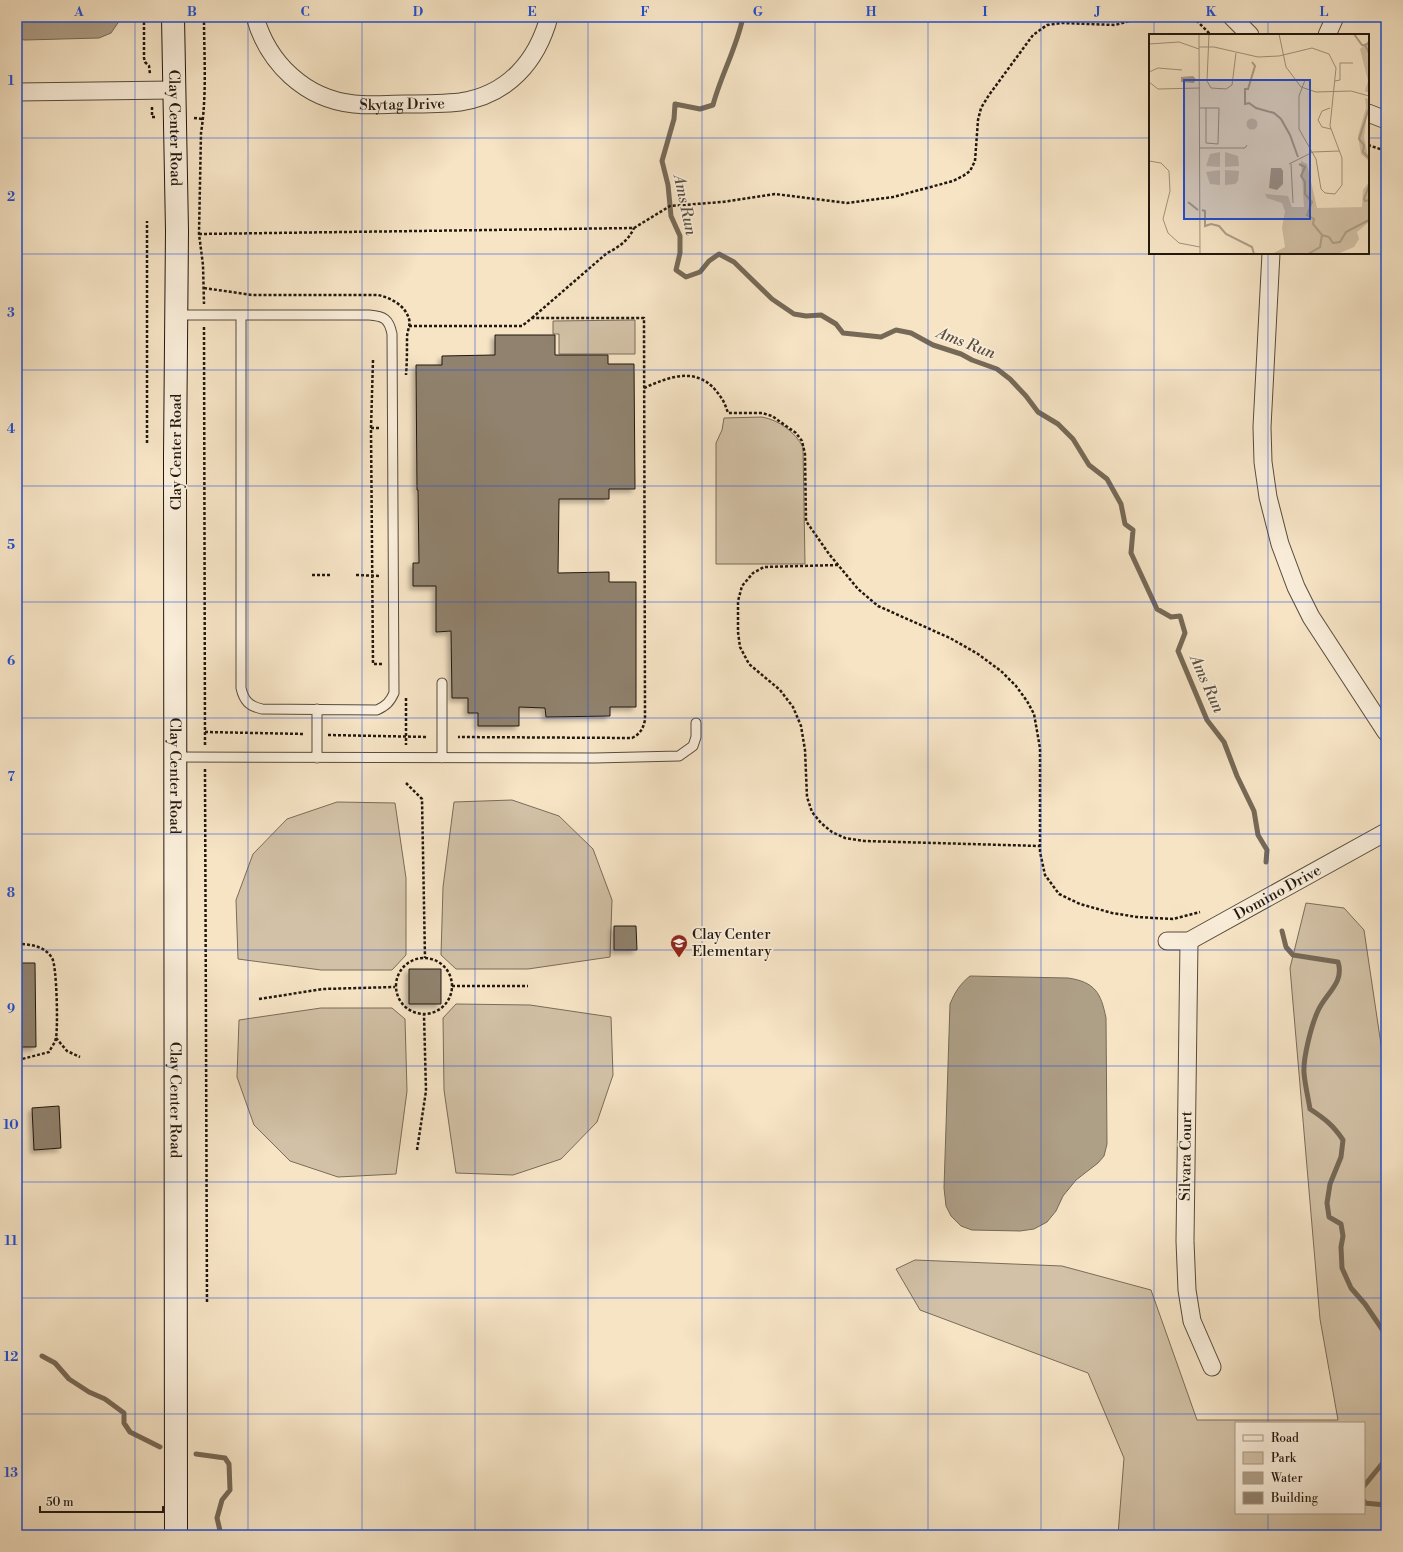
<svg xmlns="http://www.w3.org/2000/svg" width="1403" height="1552" font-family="'Libre Bodoni',serif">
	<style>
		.green { fill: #d2c1a6; stroke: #7a6c5a; fill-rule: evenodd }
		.water { fill: #ae9f87; stroke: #766957 }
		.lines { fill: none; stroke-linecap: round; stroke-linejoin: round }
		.stream { stroke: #766957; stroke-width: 5 }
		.building { fill: #90826e; stroke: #22180f; filter: url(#shadow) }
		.lane-casing { stroke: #574b3c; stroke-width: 11 }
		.street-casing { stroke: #574b3c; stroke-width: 19 }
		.secondary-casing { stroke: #22180f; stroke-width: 24 }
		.path { stroke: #22180f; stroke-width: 2.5; stroke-dasharray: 3 2; stroke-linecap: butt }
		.lane { stroke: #f9edd9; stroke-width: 9 }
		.street { stroke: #f9edd9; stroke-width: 17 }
		.secondary { stroke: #f9edd9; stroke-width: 22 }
		.grid { fill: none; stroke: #1d4ed8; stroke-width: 1; stroke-opacity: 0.55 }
		.labels { text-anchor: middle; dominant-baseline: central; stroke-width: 3.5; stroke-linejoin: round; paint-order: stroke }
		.street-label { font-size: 15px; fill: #22180f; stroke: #f9edd9 }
		.poi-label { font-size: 15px; fill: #22180f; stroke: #f9edd9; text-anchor: start }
		.water-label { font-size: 16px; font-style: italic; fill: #5a4e3f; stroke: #f9edd9 }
		.inset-river { fill: none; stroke: #ae9f87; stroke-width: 2 }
		.inset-road { fill: none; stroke: #a1927c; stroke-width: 1 }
		.view { fill: #1d4ed8; fill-opacity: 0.15; stroke: #1d4ed8; stroke-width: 2 }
		.inset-edge { fill: none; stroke: #22180f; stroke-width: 2 }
		.neatline { fill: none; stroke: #1d4ed8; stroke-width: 1.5 }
		.grid-label { font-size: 13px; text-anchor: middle; font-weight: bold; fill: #1d4ed8 }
	</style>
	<defs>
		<filter id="shadow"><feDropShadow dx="-3.5" dy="3.5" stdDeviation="2" flood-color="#0004"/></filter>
	</defs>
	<rect width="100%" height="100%" fill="#f6e4c5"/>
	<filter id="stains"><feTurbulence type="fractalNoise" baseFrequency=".005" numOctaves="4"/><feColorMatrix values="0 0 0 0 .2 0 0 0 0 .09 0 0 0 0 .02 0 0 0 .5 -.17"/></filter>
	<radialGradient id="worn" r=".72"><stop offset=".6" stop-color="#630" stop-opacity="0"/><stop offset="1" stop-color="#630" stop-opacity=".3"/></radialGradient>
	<path class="green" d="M635,320V354H559V334H553V321Z
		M762,417C779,420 795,432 803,447L805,564H716V443L722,430L724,418Z
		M512,800L559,816L593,849L612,900L610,957L528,969H456L441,955L443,887L454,802Z
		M337,802L395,803L406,878V955L392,970H321L238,959L236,900L253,854L287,819Z
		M1306,903L1344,908L1364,930L1386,1078V1535H1118L1124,1458L1088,1373L920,1310L896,1269L915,1260L1062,1266L1151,1290L1197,1420H1338L1320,1319L1290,968ZM1236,1423H1364V1513H1236Z
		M456,1004L530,1005L611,1017L613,1075L597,1122L561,1159L513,1175L456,1173L444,1090L443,1018Z
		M321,1008H392L405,1019L407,1091L396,1174L338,1177L290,1161L254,1125L237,1077L239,1020Z"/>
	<path class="water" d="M17,17H122L111,33L99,38L25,40L17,39Z
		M970,976L1068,978C1095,982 1101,993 1106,1018L1107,1144L1104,1156L1098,1163L1076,1180L1063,1196L1056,1211L1047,1222L1034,1229L1020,1231L972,1230L961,1226L951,1216L946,1206L944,1188L950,1004C955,992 960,984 970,976Z"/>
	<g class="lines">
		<path class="stream" d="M743,17C737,47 721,75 713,105L700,109L675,104L674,119L662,161L668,185L671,216L680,236V253L676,270L686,277L700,272L709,261L719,254L734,262L772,299L794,314L806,316L821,315L836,324L843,333L881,337L896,330L911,333L933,345L961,354L972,360L997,369L1010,379L1026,396L1038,412L1058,424L1073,439L1089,465L1107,479L1121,504L1125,524L1133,530L1131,553L1157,609L1171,617L1180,616L1185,633L1178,651L1207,720L1224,742L1237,776L1254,811L1258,835L1267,850L1266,862
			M1282,931L1286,947L1293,955L1338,962C1345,984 1324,994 1317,1013C1311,1027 1303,1058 1304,1073C1305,1085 1308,1097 1310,1109C1325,1119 1333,1125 1343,1140L1341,1157L1330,1184L1327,1203L1329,1217L1341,1224L1343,1236L1341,1247L1342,1268L1351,1288L1365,1304L1386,1335
			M42,1356L55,1363L69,1379L89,1392L105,1399L124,1413V1423L130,1432L160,1447
			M196,1454L225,1458L229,1464L230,1490L222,1500L217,1518L221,1535
			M1364,1486L1386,1459
			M1364,1501V1503L1386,1505"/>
	</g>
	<path class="building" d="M495,335H555V355H608V364H634L635,489H609V499H559L558,573L609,572V582H636V707H610V716L546,717L545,708L519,707V726H478V713H468V698H452L451,631L436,632V586H413V563H419L418,490H417L416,365H442V356L495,355Z
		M614,926H636L637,950H614Z
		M17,963H35L36,1047H17Z
		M409,969H441V1004H409Z
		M59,1106L61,1148L34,1150L32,1108Z"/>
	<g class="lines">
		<g class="lane-casing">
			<path id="lane" d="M176,315C241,315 305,315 369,315C384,316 389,319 392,334L394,693C390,702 386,706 377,710L262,709C249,706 244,701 241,688V315
				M442,683V758
				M175,757L595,758L679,756L693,746L696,737V723
				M317,758V709"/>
		</g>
		<g class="street-casing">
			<g id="street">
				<path id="s1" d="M255,17C268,63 305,99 354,104C371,106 388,104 405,104C424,104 442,104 460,102C508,95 537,61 549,17"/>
				<path d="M1232,17L1250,35"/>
				<path d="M1327,35L1335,17"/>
				<path d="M17,92L173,90"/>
				<path d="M1368,113L1386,120"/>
				<path d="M1271,253L1262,427L1263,462L1268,497L1280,544L1296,587L1311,617L1386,732"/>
				<path id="s2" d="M1167,941H1189L1386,832"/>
				<path d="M1189,941L1185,1241L1187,1290L1192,1321L1212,1367"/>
			</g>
		</g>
		<g class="secondary-casing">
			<g id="secondary">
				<path id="s3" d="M173,17L177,231L175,455L176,1535"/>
			</g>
		</g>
		<path class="path" d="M144,17V58L145,62L149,66L150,74
			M204,17C204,56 207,95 201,133L199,234L203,265L204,304
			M1193,17L1211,35
			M152,107V117H157
			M194,118L203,119
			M1368,145L1386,151
			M199,234L634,228L670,206L722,202L775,194L847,203L893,197L953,181L963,176L970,171L975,161L978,120L981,108L989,95L1033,35L1047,25L1062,23L1115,25L1144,17
			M204,288L252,295H378C391,298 405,305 409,319C411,325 407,331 407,337C407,350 407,363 406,375
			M532,318L607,253C619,247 628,241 634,228
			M409,326H522L532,318H644L645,720C643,729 640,734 632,738L458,737
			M204,327L205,746
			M373,360L371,428L373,664H383
			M644,388C671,376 699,365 720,396C724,401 726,407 728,413H762L772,416L796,433L802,441L805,454L806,521L829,554L858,589L878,606L950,638L978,654L1001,671L1016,686L1027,701L1034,714L1040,748V852L1045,875L1059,894L1080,904L1112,913L1137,917L1173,919L1200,912
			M371,428H381
			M147,443V221
			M838,565L764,567L753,573L742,586L738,601V632L740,647L749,664L780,690L793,707L801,726L805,750L807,797L812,812L821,823L832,832L845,838L864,841L1040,846
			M312,575H332
			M356,575L381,576
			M406,698V745
			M205,732L305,734
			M328,735L428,737
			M205,769L207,1303
			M406,783L422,799L425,958
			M17,944C30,944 45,946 52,958C57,966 58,1028 56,1038C55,1043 51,1048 49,1052L22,1059L17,1058
			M396 986a28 28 0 1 1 56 0a28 28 0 1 1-56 0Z
			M452,986H528
			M259,999L323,989L395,987
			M56,1038L67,1051L80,1057
			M417,1150L426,1091L424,1015"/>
		<use href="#lane" class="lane"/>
		<use href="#street" class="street"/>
		<use href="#secondary" class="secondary"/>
	</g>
	<path class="grid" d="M135,17V1535M248,17V1535M362,17V1535M475,17V1535M588,17V1535M702,17V1535M815,17V1535M928,17V1535M1041,17V1535M1154,17V35M1268,17V35M17,138H1150M1368,138H1386M1154,253V1535M1268,253V1423M17,254H1386M17,370H1386M17,486H1386M17,602H1386M17,718H1386M17,834H1386M17,950H1386M17,1066H1386M17,1182H1386M17,1298H1386M17,1414H1386M1268,1513V1535"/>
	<defs>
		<g id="school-pin" transform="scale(0.9)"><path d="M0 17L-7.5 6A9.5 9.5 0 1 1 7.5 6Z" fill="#8f2418" stroke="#f9edd9"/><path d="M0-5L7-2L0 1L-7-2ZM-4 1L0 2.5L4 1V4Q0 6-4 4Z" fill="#fff"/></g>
	</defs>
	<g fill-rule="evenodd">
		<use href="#school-pin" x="679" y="943"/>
	</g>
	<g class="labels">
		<g class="street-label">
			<text stroke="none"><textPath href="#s1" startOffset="188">Skytag Drive</textPath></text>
			<text stroke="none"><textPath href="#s3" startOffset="111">Clay Center Road</textPath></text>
			<text transform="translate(176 452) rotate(-90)">Clay Center Road</text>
			<text stroke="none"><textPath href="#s3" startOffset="759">Clay Center Road</textPath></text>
			<text stroke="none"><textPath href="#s2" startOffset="123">Domino Drive</textPath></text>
			<text stroke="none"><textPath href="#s3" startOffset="1083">Clay Center Road</textPath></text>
			<text transform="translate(1186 1156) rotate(-89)">Silvara Court</text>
		</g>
		<g class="poi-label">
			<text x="692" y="934">Clay Center<tspan x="692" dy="17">Elementary</tspan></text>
		</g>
		<g class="water-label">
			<text transform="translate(685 205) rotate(78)">Ams Run</text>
			<text transform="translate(966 343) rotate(21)">Ams Run</text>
			<text transform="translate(1207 684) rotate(66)">Ams Run</text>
		</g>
	</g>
	<g transform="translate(1149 34)">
		<rect width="220" height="220" fill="#f6e4c5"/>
		<path d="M220,6V59L216,57L219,47L211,15ZM216,64L220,65L215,103L220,127L212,120L209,102L217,74ZM97.5 90a5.5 5.5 0 1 1 11 0a5.5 5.5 0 1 1-11 0ZM71,118V133L57,132L61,120ZM76,118L89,122L90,132L76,133ZM152,127L158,130L168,174L213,173L214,156L220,148V188L208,198L210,205L205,213L191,219L123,220L136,213L133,194L136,177L133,169L118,164L116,160L139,162L143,173H155ZM71,136V151L61,150L57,138ZM76,136L90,137L89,147L86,150L76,151Z" fill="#d2c1a6"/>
		<path d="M44,42L47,45L45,49L32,48V43ZM122,134H132L134,137V150L128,156L120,154Z" fill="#ae9f87"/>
		<path class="inset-river" d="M205,0L213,11H216M220,9L216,11L220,19M103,28L106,32L99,55H96V70L100,69L107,74L125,79L132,85L141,101L149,123M220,74L210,105L215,111L214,118L220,124M150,130L156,133L152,142L156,148V160L163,168L158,181L165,185L164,190L173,201M220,152L215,165L216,167L220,166M39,168L49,176M53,176L56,177V192L62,190L70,192L77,200L103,213L105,220M159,220L171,213L173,201L180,203L184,209L191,208L197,198L220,186"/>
		<path class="inset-road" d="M50,0L51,220M60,0L58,47L62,54L77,55L83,51L87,19M130,0L137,33L152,53L167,58L202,57L220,62M0,10L30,8L50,15M50,13H65L109,23L130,22L163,14L180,20L187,34L181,92L193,124V151L186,160L176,159L172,155L167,125L150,95V62L156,46M0,38L9,34L33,36M186,47L191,46V29H204M0,48L9,55L51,54M51,74H70V75L69,110L57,109V74M181,74L173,77L169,86L173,93L182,95M51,114H96L98,111M0,127L12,129L20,137L21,157L14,185L19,199L30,209L51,213M140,130L164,118L190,117M142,130L144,169"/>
		<path class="view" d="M35,46H161V185H35Z"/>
		<rect width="220" height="220" class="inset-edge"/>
	</g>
	<rect width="1403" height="1552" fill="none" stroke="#f6e4c5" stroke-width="44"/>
	<rect x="1235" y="1422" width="130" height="92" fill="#f9edd9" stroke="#a39888"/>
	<rect x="1243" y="1435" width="20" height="6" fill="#f9edd9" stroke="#a39888"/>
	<text x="1271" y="1442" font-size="12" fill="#22180f">Road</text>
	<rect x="1243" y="1452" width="20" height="12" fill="#d2c1a6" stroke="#a39888"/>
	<text x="1271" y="1462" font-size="12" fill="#22180f">Park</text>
	<rect x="1243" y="1472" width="20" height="12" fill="#ae9f87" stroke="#a39888"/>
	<text x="1271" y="1482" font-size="12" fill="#22180f">Water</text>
	<rect x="1243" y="1492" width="20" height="12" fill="#90826e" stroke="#a39888"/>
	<text x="1271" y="1502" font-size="12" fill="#22180f">Building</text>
	<path d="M40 1506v6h123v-6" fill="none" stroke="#22180f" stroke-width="2"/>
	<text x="46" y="1506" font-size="12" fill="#22180f" stroke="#f9edd9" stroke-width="3" paint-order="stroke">50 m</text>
	<rect x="22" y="22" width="1359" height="1508" class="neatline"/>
	<g class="grid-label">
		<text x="79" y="16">A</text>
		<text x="192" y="16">B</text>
		<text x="305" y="16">C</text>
		<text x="418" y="16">D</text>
		<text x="532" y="16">E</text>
		<text x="645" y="16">F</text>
		<text x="758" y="16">G</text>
		<text x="871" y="16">H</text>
		<text x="985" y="16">I</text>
		<text x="1098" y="16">J</text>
		<text x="1211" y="16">K</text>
		<text x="1324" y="16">L</text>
		<text x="11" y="85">1</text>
		<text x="11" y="201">2</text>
		<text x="11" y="317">3</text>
		<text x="11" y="433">4</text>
		<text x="11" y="549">5</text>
		<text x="11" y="665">6</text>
		<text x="11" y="781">7</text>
		<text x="11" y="897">8</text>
		<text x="11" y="1013">9</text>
		<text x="11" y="1129">10</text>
		<text x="11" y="1245">11</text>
		<text x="11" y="1361">12</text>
		<text x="11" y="1477">13</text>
	</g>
	<rect width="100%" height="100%" filter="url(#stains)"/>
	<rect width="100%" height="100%" fill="url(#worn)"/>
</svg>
